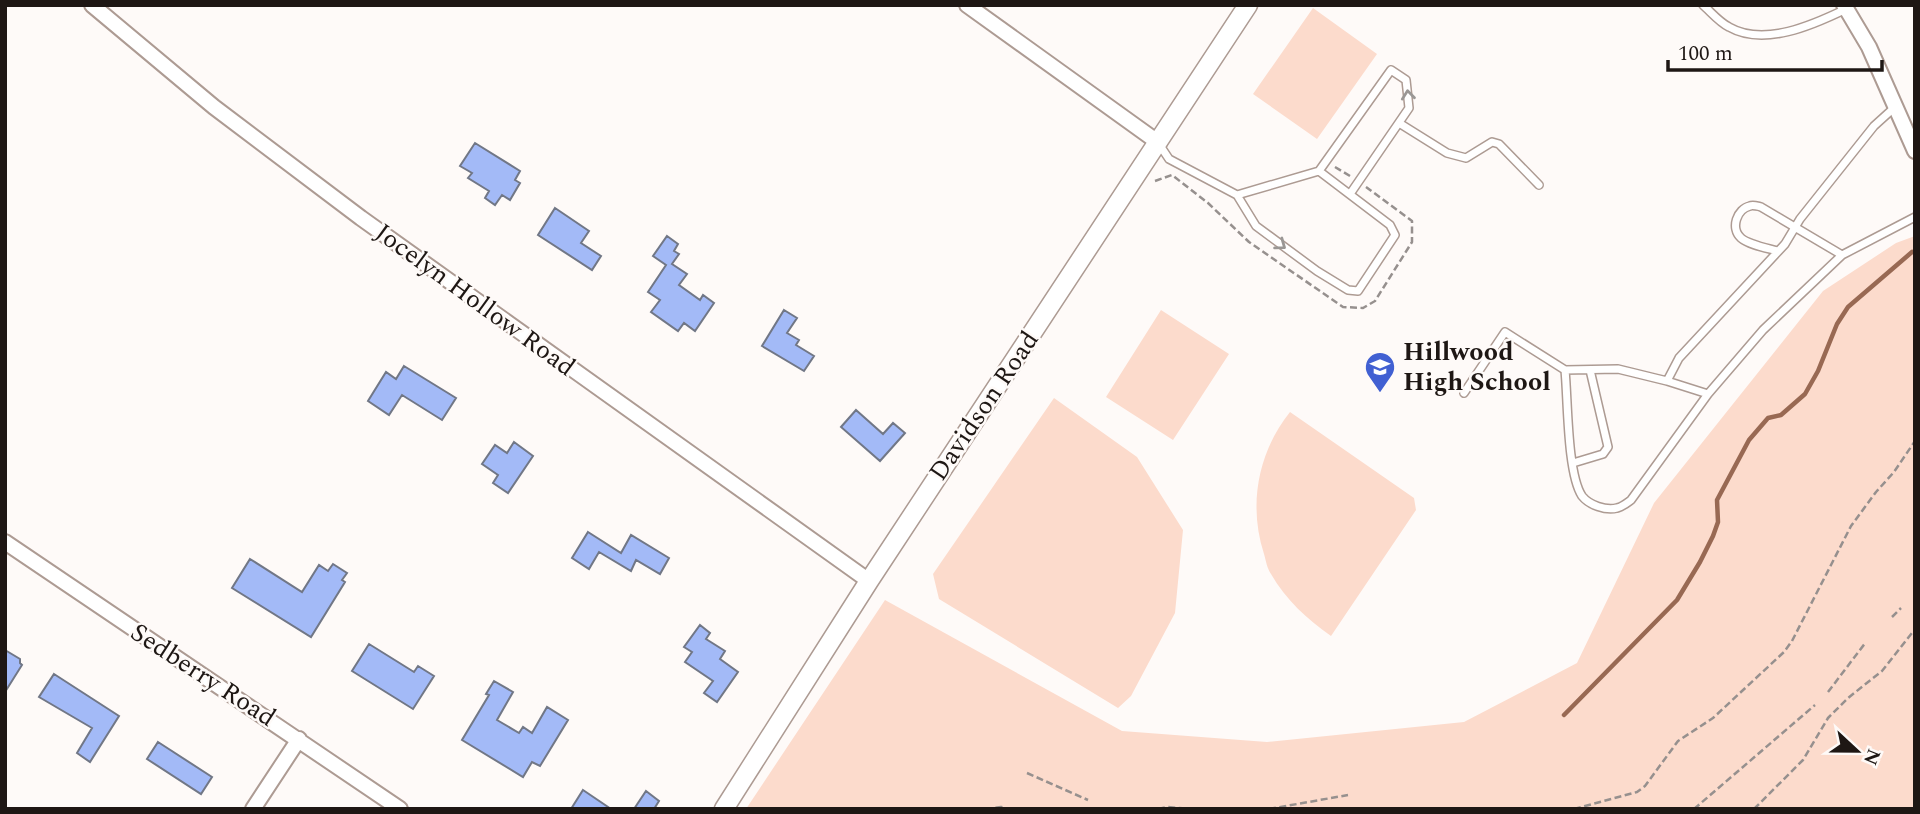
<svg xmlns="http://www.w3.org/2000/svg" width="1920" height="814" font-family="Spectral,serif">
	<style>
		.green { fill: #fcdbcc }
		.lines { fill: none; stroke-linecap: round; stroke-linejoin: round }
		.stream { stroke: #986953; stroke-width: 4.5 }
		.building { fill: #a3baf7; stroke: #717786; stroke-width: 2 }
		.service-casing { stroke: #ad9b93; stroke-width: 10 }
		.minor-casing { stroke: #ad9b93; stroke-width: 18 }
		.tertiary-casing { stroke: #ad9b93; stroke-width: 21 }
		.path { stroke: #96908e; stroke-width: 2.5; stroke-dasharray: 7 3.5; stroke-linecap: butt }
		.service { stroke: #fff; stroke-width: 7 }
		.minor { stroke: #fff; stroke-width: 14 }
		.tertiary { stroke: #fff; stroke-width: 18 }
		.oneway { stroke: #9a9795 }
		.labels { text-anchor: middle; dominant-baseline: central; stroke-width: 5; stroke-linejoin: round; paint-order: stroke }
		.street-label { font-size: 26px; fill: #1e1714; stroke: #fefaf8 }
		.poi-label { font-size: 26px; font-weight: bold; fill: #1e1714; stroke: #fefaf8; text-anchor: start }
	</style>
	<rect width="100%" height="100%" fill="#fefaf8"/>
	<path class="green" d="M1313,8L1377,54L1317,139L1253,94Z
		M1915,236V809H746L885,600L1122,731L1267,742L1464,722L1577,663L1654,503L1823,291L1896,243Z
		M1161,310L1229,354L1173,440L1106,397Z
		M1054,398L1137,457L1183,530L1175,613L1131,696L1118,708L939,599L933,574Z
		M1290,412L1414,498L1416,510L1331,636C1307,619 1286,600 1271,574C1267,568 1266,561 1264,554C1248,505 1258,452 1290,412Z"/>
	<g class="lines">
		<path class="stream" d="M1564,715L1677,600L1700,562L1713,536L1718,522L1717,500L1749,440L1768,418L1781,415L1805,394L1818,371L1837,324L1848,307L1912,252"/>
	</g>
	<path class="building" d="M475,143L520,171L515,180L520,183L510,200L502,195L495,205L485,198L489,191L468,178L472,173L460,166Z
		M555,208L589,231L581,243L601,256L592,270L538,235Z
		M667,236L678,244L674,251L679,254L672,264L687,274L679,285L700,300L703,295L714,303L695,331L684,323L678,331L651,312L660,300L648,292L666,265L653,256Z
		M784,310L797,318L787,333L799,340L796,345L814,356L804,371L762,346Z
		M404,366L456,398L442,420L402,395L389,415L368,401L386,372L396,379Z
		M856,410L883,434L893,423L905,433L880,461L841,427Z
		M514,442L533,456L508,493L493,483L498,475L482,464L495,445L507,453Z
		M588,532L621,553L631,535L669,558L660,574L636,560L631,571L599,552L589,569L572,558Z
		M250,559L302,592L319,565L328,571L333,564L347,573L342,580L345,582L311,637L232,588Z
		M700,625L710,633L706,639L725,651L720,659L738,672L717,702L704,693L713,681L685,662L692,652L684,647Z
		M369,644L414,672L418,666L434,676L413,709L352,671Z
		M5,650L20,659V663L22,665L5,692Z
		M54,674L119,716L90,762L77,753L92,728L39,697Z
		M494,681L513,692L497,720L519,733L523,727L532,733L547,707L568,720L540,766L532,762L523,777L462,740L489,695L486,694Z
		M158,742L212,777L201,794L147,759Z
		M583,790L611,809H571Z
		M646,791L659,801L654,809H634Z"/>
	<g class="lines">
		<g class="service-casing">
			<path id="service" d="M1703,5C1711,12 1719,22 1729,27C1764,47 1813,25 1846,9
				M1399,123L1447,153L1466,158L1492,142L1499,144L1539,185
				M1159,144L1169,159L1237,195L1256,226L1317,271L1348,290L1358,291L1395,235L1390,225L1319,171L1237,195
				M1319,171L1391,70L1406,80L1409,108L1350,194
				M1778,251C1767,248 1749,245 1741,238C1730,228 1737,209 1750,206C1752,205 1759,206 1761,207L1842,255
				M1565,370C1568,400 1567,473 1582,496C1589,505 1606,511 1617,508C1622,507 1627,503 1631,500L1708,394
				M1667,381L1708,394L1763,330L1842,255L1915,217
				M1464,393L1505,332L1565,370L1618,369L1667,381L1679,358L1785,244L1800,219L1874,126L1895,107
				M1573,463L1603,454L1608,447L1590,370"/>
		</g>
		<g class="minor-casing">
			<path id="minor" d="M92,5L214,107L361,218L869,581
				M967,5L1159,143
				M1844,5L1869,47L1915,151
				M5,542L400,809
				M253,809L299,739"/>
		</g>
		<g class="tertiary-casing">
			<path id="tertiary" d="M724,809L869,581L1248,5"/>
		</g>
		<path class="path" d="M1335,167L1350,176
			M1155,181L1172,175L1208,203L1249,242L1343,307L1363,308L1375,301L1412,242V221L1366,187
			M1892,617L1901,608
			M1828,692L1866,642
			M1027,773L1088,800
			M985,809L1001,807L1009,809
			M1158,809L1167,807L1192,809
			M1269,809L1348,795
			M1574,809L1637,792L1645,786L1678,741L1713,718L1784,652L1792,641L1851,526L1876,492L1894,472L1915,441
			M1694,809L1815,705
			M1754,809L1803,760L1828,718L1848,698L1882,671L1915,629"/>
		<use href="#service" class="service"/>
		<use href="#minor" class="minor"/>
		<use href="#tertiary" class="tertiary"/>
	</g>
	<defs><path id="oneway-chevron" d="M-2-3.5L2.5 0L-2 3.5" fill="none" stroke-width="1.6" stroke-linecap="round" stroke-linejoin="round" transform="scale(1.75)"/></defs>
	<g class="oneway">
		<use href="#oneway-chevron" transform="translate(1408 95) rotate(-96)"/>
		<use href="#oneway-chevron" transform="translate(1281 245) rotate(36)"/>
	</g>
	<defs>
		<g id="school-pin" transform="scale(1.575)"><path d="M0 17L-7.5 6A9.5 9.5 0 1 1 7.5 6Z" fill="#4160d2" stroke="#fefaf8"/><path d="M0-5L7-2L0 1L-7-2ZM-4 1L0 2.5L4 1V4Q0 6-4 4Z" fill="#fff"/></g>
	</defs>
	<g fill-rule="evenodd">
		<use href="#school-pin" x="1380" y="367"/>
	</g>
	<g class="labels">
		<g class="street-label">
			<text transform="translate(475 300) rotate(36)">Jocelyn Hollow Road</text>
			<text transform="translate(984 406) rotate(-56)">Davidson Road</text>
			<text transform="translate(203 675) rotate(33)">Sedberry Road</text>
		</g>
		<g class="poi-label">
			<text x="1403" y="352">Hillwood<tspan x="1403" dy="30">High School</tspan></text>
		</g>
	</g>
	<rect width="1920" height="814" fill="none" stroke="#1e1714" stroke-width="14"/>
	<g transform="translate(1857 751) rotate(112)" stroke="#fefaf8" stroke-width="5" paint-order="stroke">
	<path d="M0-5L12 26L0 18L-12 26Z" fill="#1e1714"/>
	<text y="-10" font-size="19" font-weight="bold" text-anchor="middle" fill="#1e1714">N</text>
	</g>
	<path d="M1668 60v10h214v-10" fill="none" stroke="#1e1714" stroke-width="3.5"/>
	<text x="1678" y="60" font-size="21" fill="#1e1714" stroke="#fefaf8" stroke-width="5" paint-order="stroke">100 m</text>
</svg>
